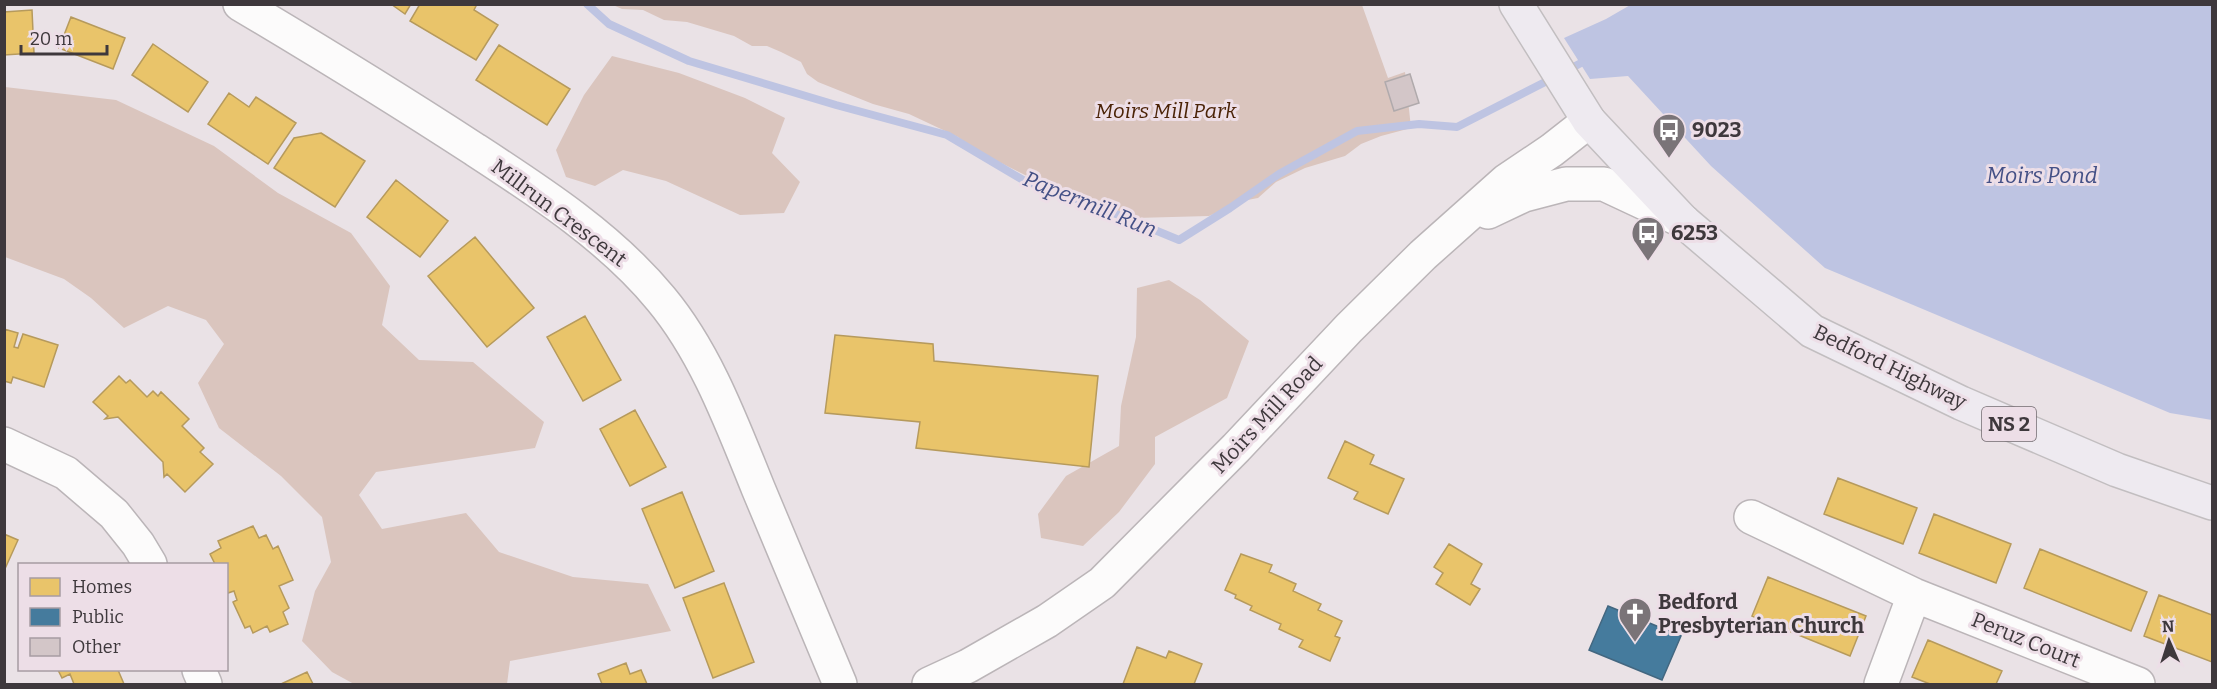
<svg xmlns="http://www.w3.org/2000/svg" width="2217" height="689" font-family="Bitter,serif">
	<style>
		.green { fill: #dac5be }
		.water { fill: #bec4e2 }
		.homes { fill: #e9c46a; stroke: #b69a5c; stroke-width: 1.5 }
		.public { fill: #457b9d; stroke: #436780; stroke-width: 1.5 }
		.lines { fill: none; stroke-linecap: round; stroke-linejoin: round }
		.stream { stroke: #bec4e2; stroke-width: 8 }
		.building { fill: #d3c6c8; stroke: #b0aaac; stroke-width: 1.5 }
		.minor-casing { stroke: #bbb5b8; stroke-width: 36 }
		.major-casing { stroke: #c2bec0; stroke-width: 36 }
		.minor { stroke: #fcfbfb; stroke-width: 33 }
		.major { stroke: #eeeaf0; stroke-width: 33 }
		.labels { text-anchor: middle; dominant-baseline: central; stroke-width: 6; stroke-linejoin: round; paint-order: stroke }
		.shield { fill: #eddee7; stroke: #726a6f; stroke-width: 1.5 }
		.shield-label { font-size: 20px; font-weight: bold; fill: #3e383c }
		.park-label { font-size: 21px; font-style: italic; fill: #4b2307; stroke: #eddee7 }
		.poi-label { font-size: 21px; font-weight: bold; fill: #3e383c; stroke: #eddee7; text-anchor: start }
		.street-label { font-size: 21px; fill: #3e383c; stroke: #eddee7 }
		.water-label { font-size: 22px; font-style: italic; fill: #445086; stroke: #eddee7 }
	</style>
	<rect width="100%" height="100%" fill="#eae2e6"/>
	<path class="green" d="M613,5H1362L1388,78L1405,72L1411,128L1381,136L1361,144L1345,156L1305,168L1276,182L1258,198L1242,201L1209,216L1135,218L1112,208L1079,202L975,150L958,137L909,114L873,104L818,82L807,74L801,62L781,52L767,46H752L734,36L687,22L664,20L643,10L622,9Z
		M612,56L679,73L745,98L785,118L772,153L800,182L784,213L740,215L666,181L623,170L595,186L566,177L556,150L584,95Z
		M5,87L116,100L214,146L278,193L351,233L390,286L382,325L419,360L473,362L544,422L535,448L376,472L359,495L382,529L466,513L499,552L573,577L648,584L671,631L510,661L507,684H354L332,672L302,641L315,591L331,562L322,517L281,476L219,428L198,383L224,344L206,320L168,306L124,328L91,298L64,279L5,257Z
		M1169,280L1200,300L1249,341L1227,398L1155,437V464L1119,512L1083,546L1041,538L1038,514L1066,476L1119,446L1121,406L1136,337L1137,288Z"/>
	<path class="water" d="M1632,4L2212,5V420L2170,413L1825,268L1711,166L1628,76L1590,79L1564,38L1606,19Z"/>
	<path class="homes" d="M391,4H411L405,14Z
		M420,4H473L476,6L474,10L498,25L476,60L410,21Z
		M32,10L34,53L4,55V12Z
		M71,17L125,38L113,69L59,48Z
		M153,44L208,82L188,112L132,75Z
		M499,45L570,89L547,125L476,80Z
		M229,93L249,107L256,97L296,123L268,164L208,124Z
		M321,133L365,161L335,207L274,168L294,138Z
		M396,180L448,221L420,257L367,217Z
		M475,237L534,308L487,347L428,276Z
		M585,316L621,380L583,401L547,337Z
		M4,329L18,333L14,347L18,348L23,334L58,345L44,387L13,377L11,383L4,381Z
		M835,335L933,344L934,361L1098,376L1089,467L916,448L920,422L825,413Z
		M119,376L126,383L130,380L147,397L153,391L158,396L161,392L189,419L182,426L204,448L200,452L213,464L185,492L167,474L164,477L163,462L118,417L105,419L108,416L93,402Z
		M635,410L666,467L630,486L600,429Z
		M1345,441L1374,455L1370,464L1404,479L1388,514L1354,499L1358,492L1328,478Z
		M1838,478L1917,508L1903,544L1824,514Z
		M682,492L714,571L675,588L642,509Z
		M1934,514L2011,544L1996,583L1919,553Z
		M253,526L259,538L266,535L273,549L278,546L293,580L279,586L289,608L283,612L288,624L270,632L267,626L253,633L250,626L245,628L233,602L237,600L234,591L228,593L226,590V564H215L210,554L221,548L218,541Z
		M4,534L18,540L4,571Z
		M1449,544L1482,564L1471,584L1480,589L1470,605L1436,584L1443,573L1434,567Z
		M2040,549L2147,592L2131,631L2024,588Z
		M1241,554L1272,565L1269,572L1296,584L1293,591L1321,604L1318,610L1342,621L1335,636L1340,638L1330,661L1299,647L1303,640L1279,629L1281,624L1250,610L1252,606L1235,598L1236,595L1225,590Z
		M1768,577L1866,616L1850,656L1752,616Z
		M724,583L754,662L713,678L683,598Z
		M2159,595L2212,615V662L2144,636Z
		M1928,640L2002,671L1996,684H1930L1912,677Z
		M1137,647L1166,658L1169,651L1202,664L1194,684H1123Z
		M626,663L630,674L641,670L647,684H602L598,674Z
		M58,670H118L124,684H74L70,674L62,678Z
		M307,672L313,684H281Z"/>
	<path class="public" d="M1608,606L1681,636L1662,680L1589,650Z"/>
	<g class="lines">
		<path class="stream" d="M587,4L609,24L689,61L836,105L947,135L1023,180L1099,207L1179,240L1230,208L1279,174L1357,131L1419,124L1457,127L1553,78
			M1564,72L1581,63"/>
	</g>
	<path class="building" d="M1410,74L1419,103L1394,111L1385,82Z"/>
	<g class="lines">
		<g class="minor-casing">
			<path id="minor" d="M240,4C319,51 397,99 474,149C540,192 611,238 661,299C706,353 732,424 758,488C785,554 813,619 840,684
				M1488,212L1524,195L1566,184H1604L1683,221
				M4,444L66,473L114,514L138,544L150,564
				M1751,517L1914,595L2138,684
				M199,670L205,684
				M929,684L968,666L1047,621L1102,583L1236,448L1349,328L1423,255L1506,181L1552,150L1589,121
				M1881,684L1914,595"/>
		</g>
		<g class="major-casing">
			<path id="major" d="M1516,4L1589,121L1683,221L1812,331L1961,403L2117,470L2212,503"/>
		</g>
		<use href="#minor" class="minor"/>
		<use href="#major" class="major"/>
	</g>
	<defs>
		<g id="bus-pin" transform="scale(1.725)"><path d="M0 17L-7.5 6A9.5 9.5 0 1 1 7.5 6Z" fill="#7a7478" stroke="#eddee7"/><path d="M-5-6H5V4H4V6H2V4H-2V6H-4V4H-5ZM-3.5-4V0h7V-4ZM-3.5 1.2v1.5H-2V1.2ZM2 1.2v1.5H3.5V1.2Z" fill="#fff"/></g>
		<g id="church-pin" transform="scale(1.725)"><path d="M0 17L-7.5 6A9.5 9.5 0 1 1 7.5 6Z" fill="#7a7478" stroke="#eddee7"/><path d="M-1.2-6h2.4v3.5h3.3v2.4h-3.3V6h-2.4V-.1h-3.3v-2.4h3.3Z" fill="#fff"/></g>
	</defs>
	<g fill-rule="evenodd">
		<use href="#bus-pin" x="1669" y="130"/>
		<use href="#bus-pin" x="1648" y="233"/>
		<use href="#church-pin" x="1635" y="614"/>
	</g>
	<g class="labels">
		<rect class="shield" x="1982" y="407" width="54" height="34" rx="4.5"/>
		<g class="shield-label">
			<text x="2009" y="424">NS 2</text>
		</g>
		<g class="park-label">
			<text x="1166" y="111">Moirs Mill Park</text>
		</g>
		<g class="poi-label">
			<text x="1692" y="130">9023</text>
			<text x="1671" y="233">6253</text>
			<text x="1658" y="602">Bedford<tspan x="1658" dy="24">Presbyterian Church</tspan></text>
		</g>
		<g class="street-label">
			<text transform="translate(559 213) rotate(37)">Millrun Crescent</text>
			<text transform="translate(1890 367) rotate(26)">Bedford Highway</text>
			<text transform="translate(1267 415) rotate(-47)">Moirs Mill Road</text>
			<text transform="translate(2026 640) rotate(22)">Peruz Court</text>
		</g>
		<g class="water-label">
			<text x="2042" y="175">Moirs Pond</text>
			<text transform="translate(1090 204) rotate(22)">Papermill Run</text>
		</g>
	</g>
	<rect width="2217" height="689" fill="none" stroke="#3e383c" stroke-width="12"/>
	<rect x="18" y="563" width="210" height="108" fill="#eddee7" stroke="#a79ca3" stroke-width="1.5"/>
	<rect x="30" y="578" width="30" height="18" fill="#e9c46a" stroke="#a79ca3" stroke-width="1.5"/>
	<text x="72" y="593" font-size="18" fill="#3e383c">Homes</text>
	<rect x="30" y="608" width="30" height="18" fill="#457b9d" stroke="#a79ca3" stroke-width="1.5"/>
	<text x="72" y="623" font-size="18" fill="#3e383c">Public</text>
	<rect x="30" y="638" width="30" height="18" fill="#d3c6c8" stroke="#a79ca3" stroke-width="1.5"/>
	<text x="72" y="653" font-size="18" fill="#3e383c">Other</text>
	<g transform="translate(2169 641) rotate(357)" stroke="#eddee7" stroke-width="4.5" paint-order="stroke">
	<path d="M0-4.5L10 22L0 15L-10 22Z" fill="#3e383c"/>
	<text y="-9" font-size="16" font-weight="bold" text-anchor="middle" fill="#3e383c">N</text>
	</g>
	<path d="M21 45v9h86v-9" fill="none" stroke="#3e383c" stroke-width="3"/>
	<text x="30" y="45" font-size="18" fill="#3e383c" stroke="#eddee7" stroke-width="4.5" paint-order="stroke">20 m</text>
</svg>
